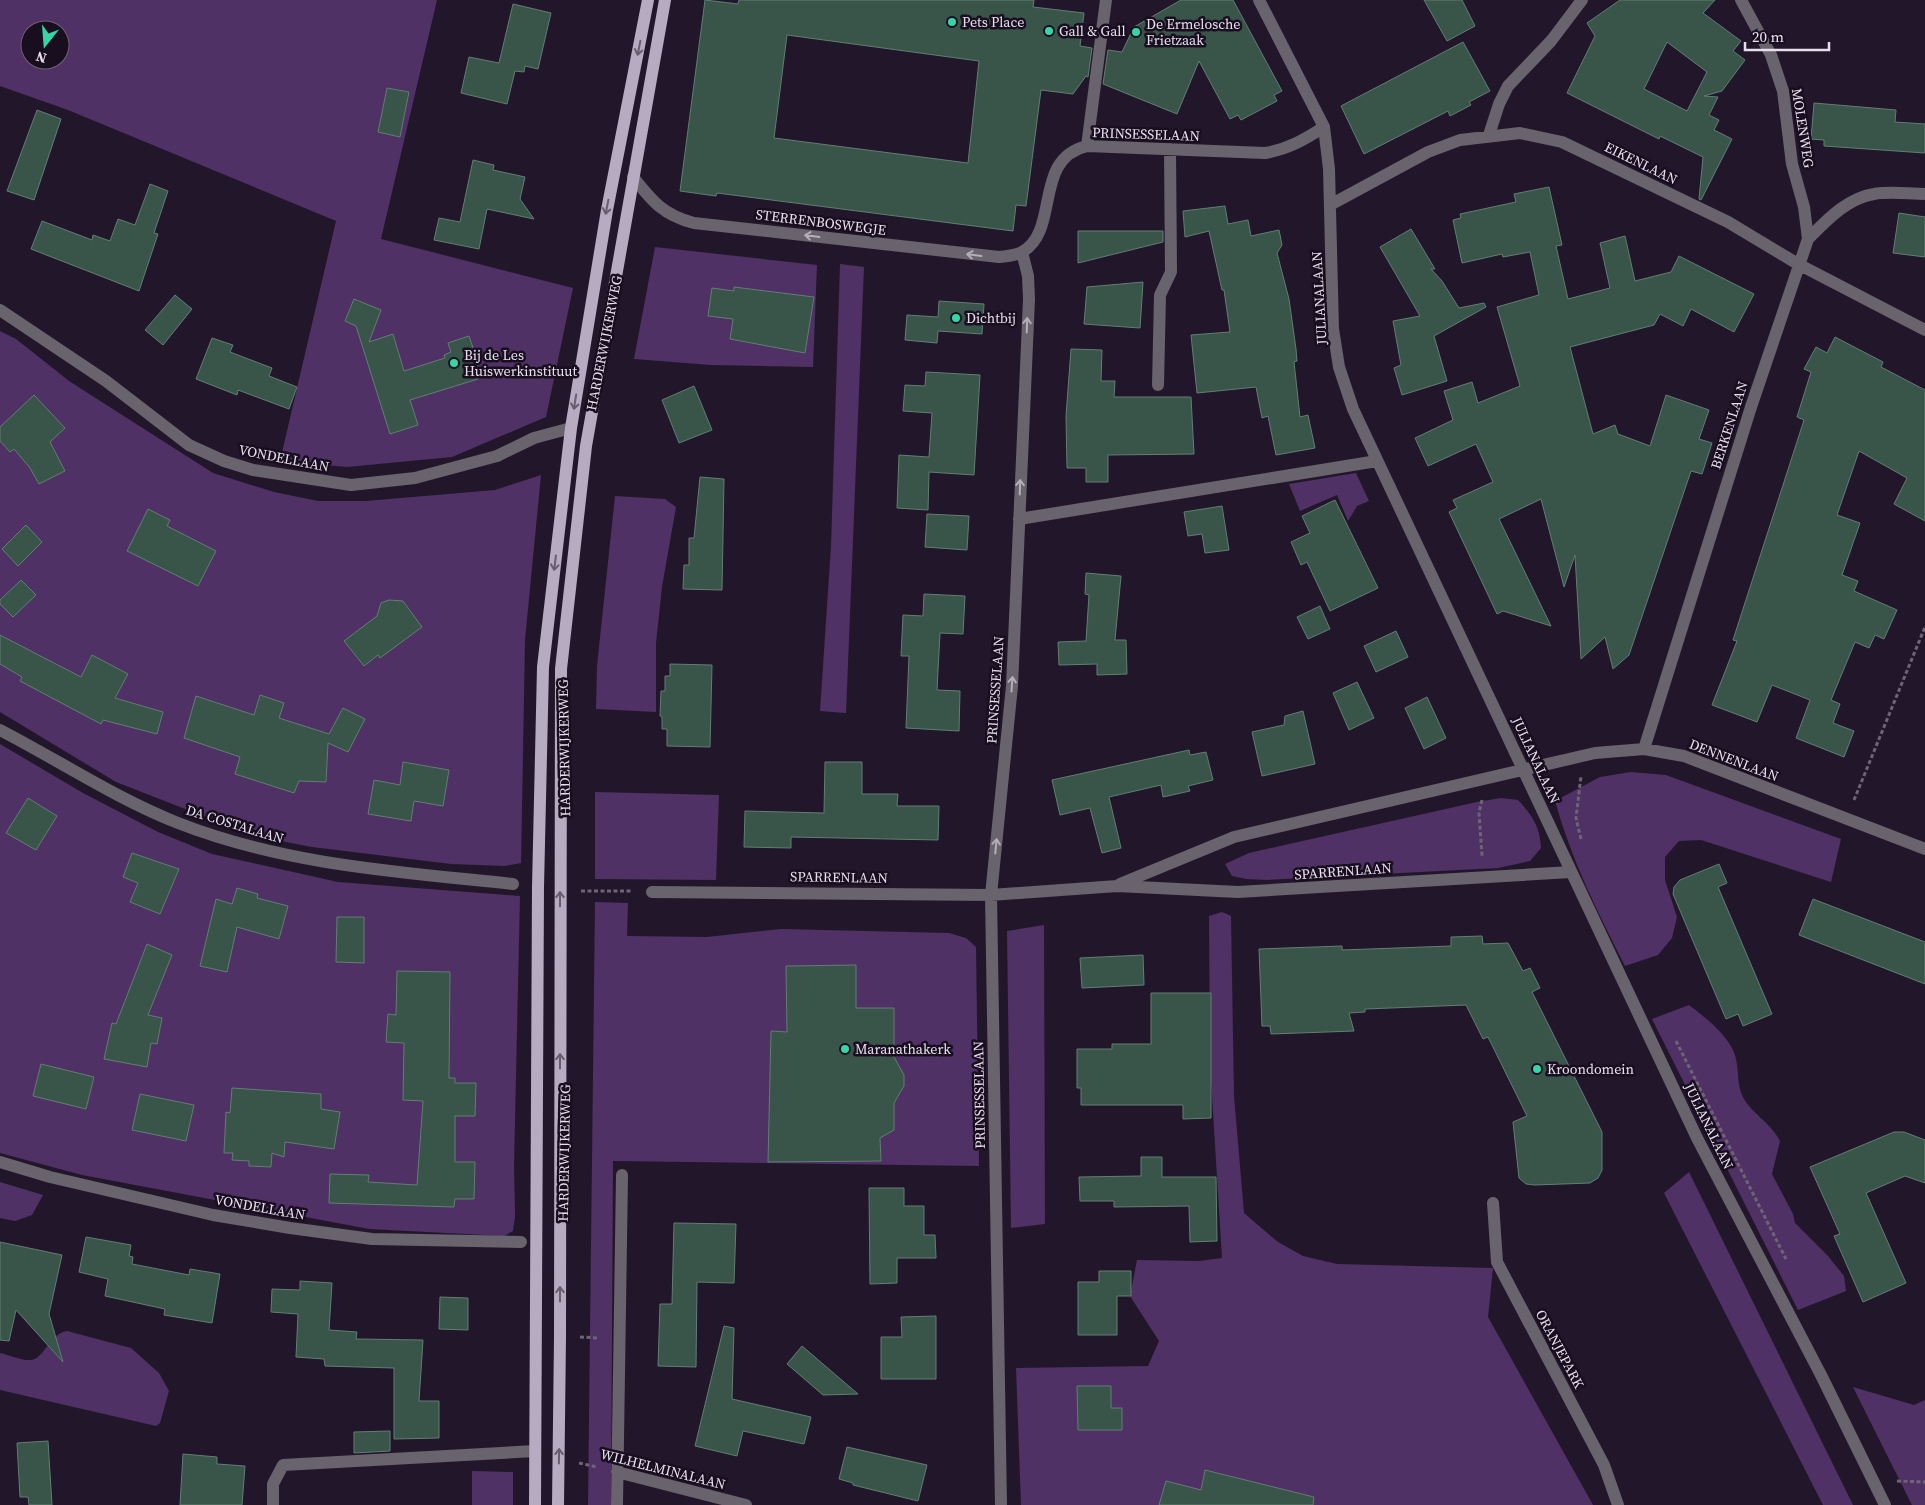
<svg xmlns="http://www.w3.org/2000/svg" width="1925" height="1505" font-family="'Source Serif 4',serif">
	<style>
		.green { fill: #4f3165; fill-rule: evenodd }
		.building { fill: #395449; stroke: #627e73; fill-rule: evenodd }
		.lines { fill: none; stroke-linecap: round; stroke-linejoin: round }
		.path { stroke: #6e6475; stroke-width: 3; stroke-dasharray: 4 2.5; stroke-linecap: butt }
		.minor { stroke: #68636d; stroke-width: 12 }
		.major { stroke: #b6abc0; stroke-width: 12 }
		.oneway { stroke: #675c70 }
		.oneway2 { stroke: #b4aeb9 }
		.poi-dot { fill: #37d4a6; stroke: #180e20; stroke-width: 2 }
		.labels { text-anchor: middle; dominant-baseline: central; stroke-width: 5; stroke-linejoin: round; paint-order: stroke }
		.poi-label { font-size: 14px; fill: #e6e0ec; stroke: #180e20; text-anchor: start }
		.street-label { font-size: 14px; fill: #e6e0ec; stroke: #180e20 }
	</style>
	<rect width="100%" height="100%" fill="#22172a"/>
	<path class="green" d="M0,0H437L381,239L573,288L546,417L452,457L347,467L280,461L336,221L68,110L0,86ZM30,30H60V60H30Z
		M655,247L817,265L813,367L711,365L634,359Z
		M840,264L864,267L846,713L820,711L831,546Z
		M0,331L16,339L69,381L213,473L274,492L318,501H366L495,490L541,475L525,640L521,863L505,866L451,864L312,847L276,840L221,823L116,782L0,712Z
		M1356,473L1369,501L1357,506L1348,521L1337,495L1300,511L1289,484Z
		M615,496L665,499L676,507L662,587L656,643V712L596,709L597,666Z
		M0,744L83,793L158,832L212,854L338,882L520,896L514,1165L515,1216L513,1231L504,1236L369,1229L82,1175L0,1153Z
		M1631,772L1666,775L1841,839L1831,882L1701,840L1679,841L1665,857V880L1677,917L1672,938L1658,955L1625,966C1598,913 1571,859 1555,801L1600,777Z
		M595,792L719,795L716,880L595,879Z
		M1501,798L1518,800C1532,815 1540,826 1541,848L1530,861L1498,868L1267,880L1246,879L1232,876L1225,864L1249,853L1477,802Z
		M595,902L628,903L627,936L707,937L781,929L949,933L966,938L976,947L979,1166L613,1161L611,1505H588Z
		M1222,912L1231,916L1234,1096L1244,1213L1278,1242L1303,1256L1337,1264L1493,1268L1488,1317L1593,1505H1021L1016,1368L1148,1366L1159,1341L1130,1296L1137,1260L1199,1261L1222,1258L1210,1064L1209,916Z
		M1044,925L1045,1224L1011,1228L1007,931Z
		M1689,1005C1706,1018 1732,1038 1736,1059C1739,1072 1737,1086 1743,1097C1750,1112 1771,1123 1780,1141L1772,1174L1793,1214L1795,1223L1828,1256L1844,1276L1846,1291L1798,1310L1652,1019Z
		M1689,1172L1853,1505H1823L1664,1193Z
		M0,1182L43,1195L32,1215L15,1221L0,1218Z
		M67,1331L131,1348L159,1373L169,1391L160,1423L156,1426L0,1390V1353C9,1355 22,1361 31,1360C44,1359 49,1334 67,1331Z
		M1853,1387L1914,1405L1925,1400V1505H1912Z
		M472,1471L513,1472V1505H472Z"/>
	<path class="building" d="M705,0L738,4L739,0H1034L1033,7L1084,13L1080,46L1092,48L1088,77L1086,76L1073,94L1041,90L1026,206L1016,205L1013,231L717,193L716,196L680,191ZM787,35L979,61L968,163L774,138Z
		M1181,0H1233L1282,91L1274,95L1277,101L1241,120L1238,115L1230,119L1199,61L1177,114L1103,84L1108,50L1122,52L1134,27Z
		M1424,0H1462L1475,26L1447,41Z
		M1620,0H1715L1703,13L1741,41L1733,51L1745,60L1722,91L1704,96L1718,97L1709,115L1719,120L1714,130L1732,139L1701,200L1699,199L1703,157L1660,136L1659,139L1567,93L1595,36L1587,23ZM1667,42L1707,72L1687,111L1644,89Z
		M513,4L551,13L538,69L525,66L524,72L515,71L507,104L461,93L469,57L499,63Z
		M1463,42L1490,91L1469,102L1471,105L1450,116L1448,111L1364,154L1341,106Z
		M387,88L409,92L400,137L378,132Z
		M1814,103L1896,110L1895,122L1925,124V153L1824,146V140L1811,139Z
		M37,110L61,119L34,200L7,191Z
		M473,160L494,165L493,170L525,177L520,199L534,219L487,209L479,249L434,240L439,218L460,222Z
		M150,184L168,191L154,233L158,234L139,291L31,249L42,221L92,240L93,235L110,241L118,219L135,225Z
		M1549,187L1562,245L1556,246L1568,299L1610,288L1600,243L1625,236L1635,281L1671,272L1679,256L1754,294L1734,332L1691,309L1683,326L1660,314L1654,325L1570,347L1593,434L1615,425L1618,434L1650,446L1666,395L1709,410L1699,439L1712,443L1702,474L1691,471L1629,655L1613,669L1605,637L1581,659L1575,555L1564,587L1541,499L1499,519L1551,626L1503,611L1497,614L1449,512L1457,508L1453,500L1493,482L1476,444L1428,466L1415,438L1453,420L1444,391L1472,382L1478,403L1520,386L1497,307L1539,295L1530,252L1503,257L1502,254L1462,263L1453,220L1461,218L1460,214L1516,202L1514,194Z
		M1225,206L1228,224L1248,220L1251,236L1279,230L1282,245L1277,253L1289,299L1296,349L1297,361L1294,362L1300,417L1308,415L1315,448L1276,455L1268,416L1262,418L1256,387L1197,393L1191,335L1230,332L1224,290H1222L1209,231L1185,237L1183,211Z
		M1899,213L1925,217V257L1893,253Z
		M1411,229L1435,269H1431L1442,281L1459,308L1484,303L1486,307L1434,336L1447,381L1402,395L1394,368L1401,365L1393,321L1420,316L1380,247Z
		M1078,231H1163V242L1078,263Z
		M1143,282L1140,328L1084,324L1087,287Z
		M734,287L814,297L805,353L730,339L733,319L708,316L712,288L734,291Z
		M175,295L192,309L163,345L145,330Z
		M354,299L381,310L369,342L393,334L404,371L445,358L444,355L451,352L448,343L469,336L479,365L474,367L478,379L410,400L418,425L390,434L356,326L345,321Z
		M939,301L984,304L982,334L938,331L937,343L905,340L907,315L938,317Z
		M1835,337L1883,362L1881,367L1925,390V521L1894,504L1907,478L1859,451L1837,515L1860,523L1842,575L1858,581L1854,591L1897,610L1884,639L1875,635L1869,648L1855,642L1831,700L1840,704L1833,723L1854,731L1844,757L1796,738L1810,700L1772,685L1757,722L1712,705L1737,641L1733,640L1804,420L1797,417L1811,372L1804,369L1816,347L1827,353Z
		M212,338L233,345L230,352L272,368L269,376L297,387L289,409L238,390L237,395L196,379Z
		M1071,349L1102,350L1101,381H1115L1114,397H1191L1194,454L1108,455V482H1086V468H1067L1066,416Z
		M926,372L980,375L974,475L929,472L928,510L897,508L899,455L929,457L932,413L903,411L905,385L925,386Z
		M694,386L712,430L679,443L662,400Z
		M34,395L65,428L50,442L65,471L39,484L30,468L14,449L10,452L0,441V427Z
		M700,477L724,479L722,590L683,589L684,565H689V538H694Z
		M1335,500L1378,588L1330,611L1307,562L1301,565L1291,542L1310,533L1302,516Z
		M1222,506L1229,550L1205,553L1202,534L1188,536L1184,512Z
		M148,509L170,520L167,526L216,551L198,586L127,551Z
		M927,514L969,516L967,550L925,547Z
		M26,525L42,542L18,566L2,549Z
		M1086,573L1121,576L1115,640H1126L1127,674L1097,675V664L1059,665L1058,642L1086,641L1089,595L1085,594Z
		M21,580L36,595L13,617L0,604V600Z
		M924,594L965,596L963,634L940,633L937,690L960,691L959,731L906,728L909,656H901L903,615L923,616Z
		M389,600L403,601L422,627L380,658L378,655L364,666L344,641L377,616L381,603Z
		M1320,606L1330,629L1308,639L1297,617Z
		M1396,631L1408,657L1376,672L1364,646Z
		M0,635L81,677L92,655L128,674L115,698L163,712L157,734L103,720L101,724L20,681L22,677L0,664Z
		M670,664L712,665L710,747L667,746V729H662V717L660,716L661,691H665V676H670Z
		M1357,682L1374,718L1349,730L1333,693Z
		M260,695L284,703L279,718L329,734L343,708L365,719L348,752L328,743L326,782L299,781L294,793L235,774L240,757L184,738L196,696L254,715Z
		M1427,697L1446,738L1424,749L1405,708Z
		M1303,711L1315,764L1262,776L1252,732L1284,725L1285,716Z
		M1189,750L1190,755L1206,752L1213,780L1188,786L1190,791L1163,797L1161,785L1109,797L1121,848L1102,853L1090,808L1060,815L1052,780Z
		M403,762L449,770L443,806L414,801L411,821L368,814L374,780L400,785Z
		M825,762H862V794H898L897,806H939L938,840L791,837V848L744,847L745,811L824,813Z
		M28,798L57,816L36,850L6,833Z
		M132,853L179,869L160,914L130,902L138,883L123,877Z
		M1719,864L1727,883L1718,887L1772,1014L1743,1026L1738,1014L1726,1019L1673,894L1674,887L1680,880Z
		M237,888L258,894L257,898L288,906L279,939L237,927L227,972L200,966L216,899L232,904Z
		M1813,899L1925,942V984L1799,935Z
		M337,917H364V963L336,962Z
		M1482,936L1483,944L1508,943L1523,971L1530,968L1540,988L1532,992L1602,1132V1170L1598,1178L1590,1183L1535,1185L1526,1184L1519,1178L1513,1122L1527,1116L1488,1037L1483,1039L1466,1005L1365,1009V1012L1349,1013L1354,1031L1271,1034L1270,1026H1262L1259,949L1342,946V950L1451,946V937Z
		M147,944L172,955L148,1015L162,1018L157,1044L151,1043L147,1067L104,1059L112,1023L116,1024Z
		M1143,955L1144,985L1082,988L1080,958Z
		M856,965V1008H894V1057L904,1075V1086L894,1103V1130L880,1138L881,1161L768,1162L771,1031L787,1032L786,966Z
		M397,971L450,972L449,1078H455V1083H476L475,1116H455V1162H475L474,1199H455L454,1207L329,1203L330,1174L369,1175L368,1182L417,1185L423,1101L403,1100L404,1043L386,1042L388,1014L396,1015Z
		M1151,993H1211V1118L1183,1119V1105H1081V1088H1077V1049H1112V1044H1151Z
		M41,1064L94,1077L86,1109L33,1096Z
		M232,1088L321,1094V1109L340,1112L334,1149L285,1142L284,1157L272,1153L271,1167L249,1166V1161L232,1160L233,1153H224L226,1112L230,1113Z
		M140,1094L194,1105L186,1141L132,1130Z
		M1894,1132H1904L1925,1140V1183L1905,1176L1866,1193L1906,1283L1863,1302L1834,1236L1840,1234L1810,1167Z
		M1141,1157H1162V1177H1216L1217,1241L1190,1242L1189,1206L1114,1207V1201H1080L1079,1177L1141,1176Z
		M869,1188H904V1206H924V1235H935L936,1258H897V1283L870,1284Z
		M674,1223L736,1224L734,1283L697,1282L696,1367L658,1366L660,1304H672Z
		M86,1237L131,1245L129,1256L133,1257L132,1264L189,1275L190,1269L220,1274L212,1323L164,1315L165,1309L105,1296L108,1279L79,1272Z
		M0,1242L62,1255L49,1314L63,1362L16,1310L9,1341L0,1340Z
		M1099,1271H1131V1296H1117V1335H1078V1282H1099Z
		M300,1281L332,1283L329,1330L357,1332L356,1339L423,1340L419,1401H439V1438L394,1439V1368L325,1366L324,1359L296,1357L298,1314L271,1312L272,1289L300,1290Z
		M440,1297L468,1298V1330L439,1329Z
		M936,1316V1379H881V1337H902L901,1317Z
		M724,1326L734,1328L732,1399L811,1417L804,1444L743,1431L737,1456L695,1446Z
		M802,1346L858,1394L823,1395L787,1364Z
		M1077,1386H1111V1408H1122V1430H1078Z
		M390,1431V1451L354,1453V1432Z
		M48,1441L52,1505H29L28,1497H20L17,1443Z
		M847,1447L927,1465L918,1501L853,1485V1483L839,1479Z
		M183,1454L217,1457V1464L245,1466L242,1505H180Z
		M1205,1470L1314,1497L1313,1505H1159L1166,1481L1201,1490Z"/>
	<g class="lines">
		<path class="path" d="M1482,800L1479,813L1482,856
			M1854,800L1925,627
			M1581,839L1576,818L1581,776
			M581,891H632
			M1676,1041L1786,1259
			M580,1337L599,1338
			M579,1463L597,1467
			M1897,1481L1925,1482"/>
		<path class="minor" d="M1259,0L1324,127L1329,169L1333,329L1339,367L1353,409L1697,1138L1821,1375L1885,1505
			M1741,0L1771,55L1783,91L1792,164L1804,207L1808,239
			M1489,135L1499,104L1508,86L1551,41L1582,0
			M1087,146L1106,0
			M633,177C652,201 663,215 694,223L999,257C1006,256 1015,256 1022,252C1061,230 1032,159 1087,146L1265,153C1288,149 1304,140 1324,127
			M1330,205L1428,152L1460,140L1520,133L1562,142L1728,222L1798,264L1925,330
			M0,310L106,381L189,445L224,461L253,470L351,485L415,478L497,456L534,438L571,428
			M1158,385L1160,295L1171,272L1170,149
			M1019,519L1377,461
			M0,730C60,761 115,798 178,823C285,865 400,872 513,884
			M1644,749L1751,407L1808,239C1826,221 1847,198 1874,194C1890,191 1909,194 1925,194
			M1120,884L1234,837L1595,753L1644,749L1684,756L1925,849
			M652,892L991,895L1117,886L1238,892L1571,872
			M0,1162L50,1177L213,1215L290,1228L372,1239L521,1242
			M1493,1203L1497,1262L1604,1465L1618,1505
			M617,1472L746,1505
			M273,1505V1484L283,1465L535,1451
			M617,1505L622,1175
			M1001,1505L991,895L1012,686L1029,299L1028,276L1022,252"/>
		<path class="major" d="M535,1505L538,887L543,667L571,428L607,210L648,0
			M558,1505L560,1337L561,669L586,446L665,0"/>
	</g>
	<defs><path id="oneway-shaft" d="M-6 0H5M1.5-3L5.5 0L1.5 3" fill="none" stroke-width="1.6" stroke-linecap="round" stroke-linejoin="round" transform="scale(1.25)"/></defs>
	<g class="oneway">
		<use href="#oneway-shaft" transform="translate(639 48) rotate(101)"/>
		<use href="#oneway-shaft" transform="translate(607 207) rotate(101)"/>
		<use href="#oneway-shaft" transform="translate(575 402) rotate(99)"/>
		<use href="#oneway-shaft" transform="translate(555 563) rotate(97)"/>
		<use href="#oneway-shaft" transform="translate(560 899) rotate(-90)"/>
		<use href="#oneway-shaft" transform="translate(560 1061) rotate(-90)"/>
		<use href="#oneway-shaft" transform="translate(560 1294) rotate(-90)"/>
		<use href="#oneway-shaft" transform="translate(559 1456) rotate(-89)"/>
	</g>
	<g class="oneway2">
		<use href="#oneway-shaft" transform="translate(812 236) rotate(-173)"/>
		<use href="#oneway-shaft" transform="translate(974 255) rotate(-173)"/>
		<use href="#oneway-shaft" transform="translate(1027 325) rotate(-88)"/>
		<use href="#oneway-shaft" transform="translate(1020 487) rotate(-88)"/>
		<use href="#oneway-shaft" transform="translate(1012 684) rotate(-86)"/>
		<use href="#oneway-shaft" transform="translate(996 846) rotate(-84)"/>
	</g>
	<g class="poi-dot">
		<circle cx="952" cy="22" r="5"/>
		<circle cx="1049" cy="31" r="5"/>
		<circle cx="1136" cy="32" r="5"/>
		<circle cx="956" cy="318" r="5"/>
		<circle cx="454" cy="363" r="5"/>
		<circle cx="845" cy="1049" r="5"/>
		<circle cx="1537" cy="1069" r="5"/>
	</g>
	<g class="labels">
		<g class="poi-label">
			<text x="962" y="22">Pets Place</text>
			<text x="1146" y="24">De Ermelosche<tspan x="1146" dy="16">Frietzaak</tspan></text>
			<text x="1059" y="31">Gall &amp; Gall</text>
			<text x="966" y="318">Dichtbij</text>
			<text x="464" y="355">Bij de Les<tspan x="464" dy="16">Huiswerkinstituut</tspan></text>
			<text x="855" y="1049">Maranathakerk</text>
			<text x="1547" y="1069">Kroondomein</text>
		</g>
		<g class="street-label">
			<text transform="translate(1803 128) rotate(81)">MOLENWEG</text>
			<text transform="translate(1146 134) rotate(2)">PRINSESSELAAN</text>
			<text transform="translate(1641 163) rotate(26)">EIKENLAAN</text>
			<text transform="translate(821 222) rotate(7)">STERRENBOSWEGJE</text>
			<text transform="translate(1319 298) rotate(-93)">JULIANALAAN</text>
			<text transform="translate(604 343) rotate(-79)">HARDERWIJKERWEG</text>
			<text transform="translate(1729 425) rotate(-72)">BERKENLAAN</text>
			<text transform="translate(284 458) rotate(11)">VONDELLAAN</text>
			<text transform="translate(995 690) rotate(-86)">PRINSESSELAAN</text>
			<text transform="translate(564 748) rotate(-91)">HARDERWIJKERWEG</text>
			<text transform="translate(1536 760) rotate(65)">JULIANALAAN</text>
			<text transform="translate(1734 760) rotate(21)">DENNENLAAN</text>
			<text transform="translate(235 824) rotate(17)">DA COSTALAAN</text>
			<text transform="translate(1343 871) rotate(-4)">SPARRENLAAN</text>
			<text transform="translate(839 877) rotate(1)">SPARRENLAAN</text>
			<text transform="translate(979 1095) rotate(-91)">PRINSESSELAAN</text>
			<text transform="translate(1709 1126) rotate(64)">JULIANALAAN</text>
			<text transform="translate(564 1153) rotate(-89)">HARDERWIJKERWEG</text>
			<text transform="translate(260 1207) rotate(10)">VONDELLAAN</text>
			<text transform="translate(1560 1349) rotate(62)">ORANJEPARK</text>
			<text transform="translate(663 1469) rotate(14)">WILHELMINALAAN</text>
		</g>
	</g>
	<g transform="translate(45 45) rotate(197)"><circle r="24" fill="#180e20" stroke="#6a6272"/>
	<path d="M0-4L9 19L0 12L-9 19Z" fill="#37d4a6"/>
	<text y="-8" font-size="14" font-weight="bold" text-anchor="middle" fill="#e6e0ec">N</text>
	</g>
	<path d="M1745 42v8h84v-8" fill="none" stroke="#e6e0ec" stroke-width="2.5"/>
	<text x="1752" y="42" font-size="15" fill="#e6e0ec" stroke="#180e20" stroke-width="4" paint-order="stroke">20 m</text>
</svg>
